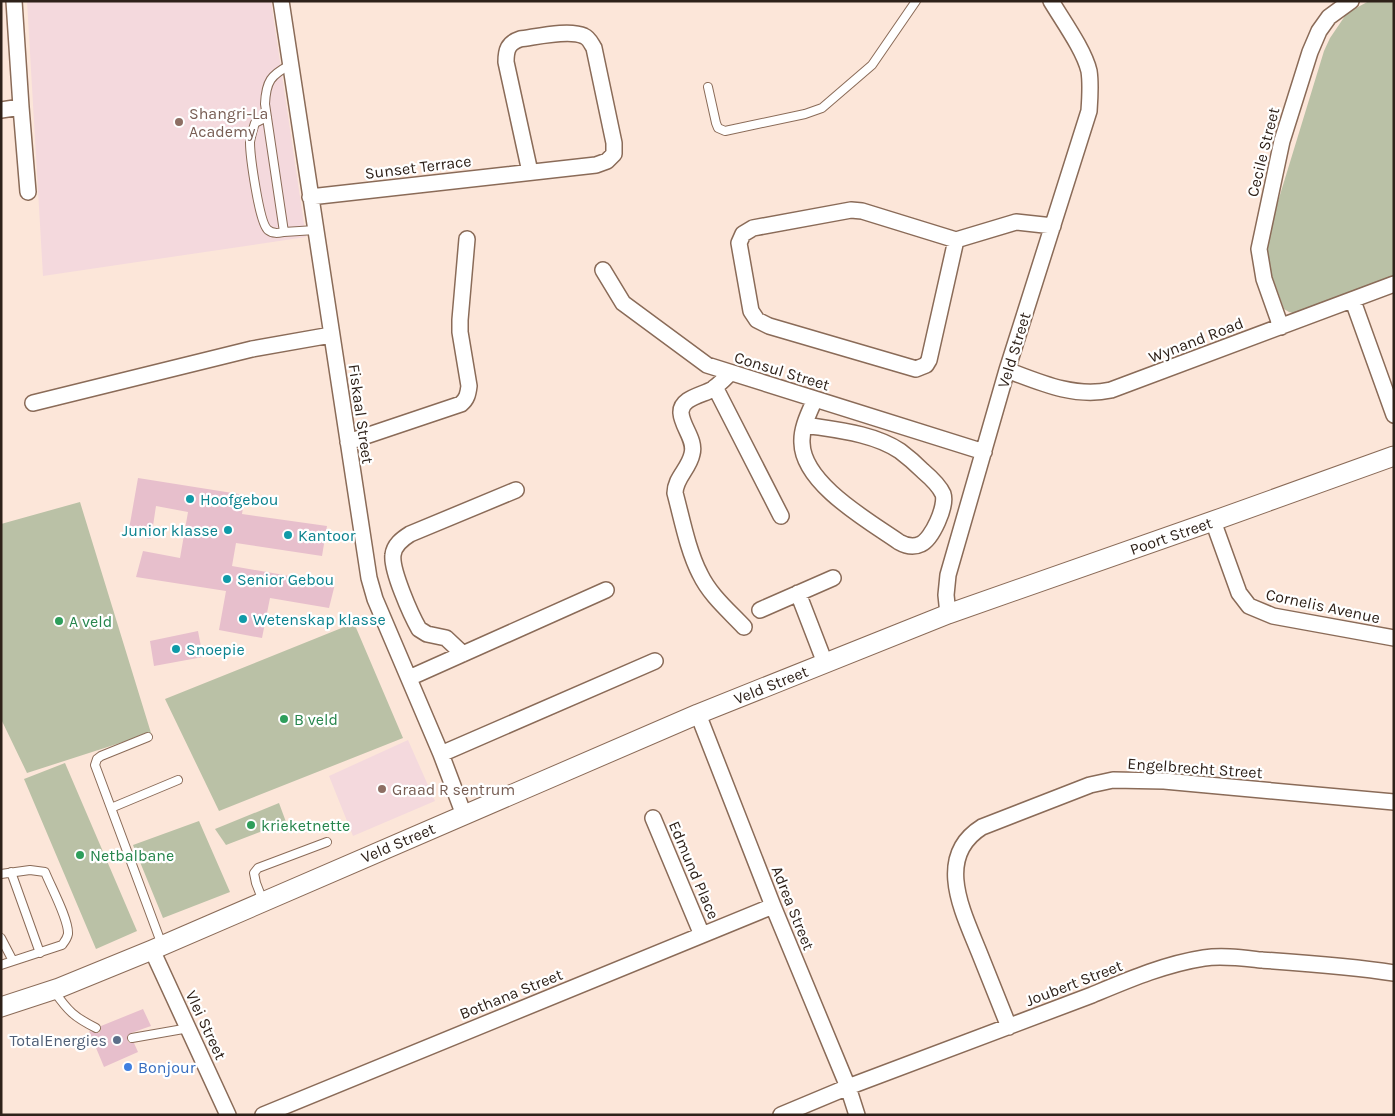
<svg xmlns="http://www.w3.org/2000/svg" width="1395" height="1116" font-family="Karla,sans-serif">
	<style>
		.education { fill: #f4d9dd }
		.green { fill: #bac1a6 }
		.building { fill: #e7bfcc }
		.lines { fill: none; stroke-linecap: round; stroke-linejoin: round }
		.service-casing { stroke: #8a6b58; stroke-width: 10 }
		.minor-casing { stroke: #8a6b58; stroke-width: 18 }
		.tertiary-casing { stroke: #8a6b58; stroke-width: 21 }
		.service { stroke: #fff; stroke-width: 8 }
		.minor { stroke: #fff; stroke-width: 15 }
		.tertiary { stroke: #fff; stroke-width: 19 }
		.education-dot { fill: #8d6e63; stroke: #fff; stroke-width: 2 }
		.culture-dot { fill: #0f9aa8; stroke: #fff; stroke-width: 2 }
		.leisure-dot { fill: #2e9e5b; stroke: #fff; stroke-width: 2 }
		.service-dot { fill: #5c6f8a; stroke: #fff; stroke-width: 2 }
		.shop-dot { fill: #3f7fe0; stroke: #fff; stroke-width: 2 }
		.labels { text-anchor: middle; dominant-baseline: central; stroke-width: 4.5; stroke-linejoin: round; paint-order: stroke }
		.education-label { font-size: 16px; fill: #785e54; stroke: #fff; text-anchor: start }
		.street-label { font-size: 16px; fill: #2e2119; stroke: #fff }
		.culture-label { font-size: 16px; fill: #0d838f; stroke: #fff; text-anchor: start }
		.leisure-label { font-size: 16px; fill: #27864d; stroke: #fff; text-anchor: start }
		.service-label { font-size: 16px; fill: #4e5e75; stroke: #fff; text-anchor: end }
		.shop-label { font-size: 16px; fill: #366cbe; stroke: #fff; text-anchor: start }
	</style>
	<rect width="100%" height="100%" fill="#fce6d9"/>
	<path class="education" d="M27,1H271L306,237L43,276Z
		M408,740L435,801L353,836L329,776Z"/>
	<path class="green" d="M1369,1H1394V279L1297,314L1289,312L1284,309L1267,262L1268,234L1324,51L1330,38L1347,13Z
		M80,502L151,733L27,773L1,719V524Z
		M354,623L403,738L219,811L165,699Z
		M65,763L137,931L96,949L24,779Z
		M279,803L286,822L226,845L215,829Z
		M199,821L230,892L163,918L133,845Z"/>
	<path class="building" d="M138,478L245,495L242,514L327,526L322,556L236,543L232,566L335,584L329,608L270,598L262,638L219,630L226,591L136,577L143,551L180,558L188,512L156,506L151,539L128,535Z
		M198,631L203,657L154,666L150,641Z
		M143,1009L151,1026L131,1033L127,1037L128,1042L134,1043L138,1052L104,1067L89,1031L99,1033L101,1030V1026Z"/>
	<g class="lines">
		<g class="service-casing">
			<path id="service" d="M290,65C271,75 266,81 265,104L284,232L315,230
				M708,87L716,123L718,128L725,131L805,114L822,108L872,65L916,1
				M267,117L255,123C253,129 251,136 250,142C250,155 259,223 268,230C273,234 278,233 284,232
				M148,737L101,756L97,759L95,765L162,945
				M111,808L178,780
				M11,872L40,953
				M1,874L30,870L45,872C51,887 69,920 68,934C67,939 65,941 62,945L1,965
				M263,901L256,883L254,873L258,868L327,842
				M1,938L13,961
				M54,991C68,1011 74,1017 96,1028
				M132,1038L189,1028"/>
		</g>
		<g class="minor-casing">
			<path id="minor" d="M14,1L21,107L28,192
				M281,1L369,578L375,599L441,754L464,815
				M1,110L21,107
				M310,197L596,165L607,161L614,154V143L594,48C591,43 589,38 584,36C569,29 536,37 520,39C508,43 506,50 506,62L530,172
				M956,240L929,360L926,365L916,369L769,326L757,320L751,311L739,243L743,234L753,228L851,210L862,211L956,240L1016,222L1053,226
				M603,270L623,303L707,365L984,452
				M1353,301L1394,415
				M1281,327L1264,279L1259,249L1282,141L1310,52L1319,31L1329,17L1351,1
				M1007,370C1041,383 1075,398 1111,390L1394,284
				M730,373C725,379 719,384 713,389C703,395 680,398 681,413C682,427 696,440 692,454C689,469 675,478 675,493C682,519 688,551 700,574C710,595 728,610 744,627
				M715,387L781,516
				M33,403L252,349L331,335
				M805,425C836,430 873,433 900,451C908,457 916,464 923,471C930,477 939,485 943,494C947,506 932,539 921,544C913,548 906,546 899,542C869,521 803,484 802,443C801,428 809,413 815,399
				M348,442L461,404C467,399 468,394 469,386L460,332V320L467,239
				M1213,521L1239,593L1249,606L1273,616L1394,638
				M798,593L825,663
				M760,610L833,578
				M948,614L946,595L948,575L1007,370L1089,111C1090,97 1091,84 1089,71C1084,50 1063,21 1051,1
				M463,654L446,638L427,634L419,629C411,615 391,570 393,555C394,545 402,539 410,534L516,490
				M409,678L606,590
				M698,714L773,906L848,1087L857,1115
				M441,754L655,661
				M653,818L702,935
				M152,950L228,1115
				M1009,1027C999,1002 989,977 979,952C963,912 934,857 982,827L1090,785L1113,780L1164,781L1394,802
				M263,1115L773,906
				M781,1115L848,1087L1092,995C1128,980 1165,964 1204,958C1222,955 1243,958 1261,960C1305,963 1350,966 1394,973"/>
		</g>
		<g class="tertiary-casing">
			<path id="tertiary" d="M1,1007L59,988L152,950L698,714L948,614L1213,521L1394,456"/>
		</g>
		<use href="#service" class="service"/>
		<use href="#minor" class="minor"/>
		<use href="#tertiary" class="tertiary"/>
	</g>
	<g class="education-dot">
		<circle cx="179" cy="122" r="5"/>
		<circle cx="382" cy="789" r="5"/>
	</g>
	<g class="culture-dot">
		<circle cx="190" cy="499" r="5"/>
		<circle cx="228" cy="530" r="5"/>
		<circle cx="288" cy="535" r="5"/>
		<circle cx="227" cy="579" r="5"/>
		<circle cx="243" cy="619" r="5"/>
		<circle cx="176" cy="649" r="5"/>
	</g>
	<g class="leisure-dot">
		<circle cx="59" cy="621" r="5"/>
		<circle cx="284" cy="719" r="5"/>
		<circle cx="251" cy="825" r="5"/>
		<circle cx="80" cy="855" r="5"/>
	</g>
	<circle class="service-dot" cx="117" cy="1040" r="5"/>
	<circle class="shop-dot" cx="128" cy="1067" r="5"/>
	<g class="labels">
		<g class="education-label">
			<text x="189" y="113">Shangri-La<tspan x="189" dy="18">Academy</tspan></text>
			<text x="392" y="789">Graad R sentrum</text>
		</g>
		<g class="street-label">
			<text transform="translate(1263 152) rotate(-76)">Cecile Street</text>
			<text transform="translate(418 167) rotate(-7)">Sunset Terrace</text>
			<text transform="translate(1196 340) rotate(-21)">Wynand Road</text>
			<text transform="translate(1014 350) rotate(-73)">Veld Street</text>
			<text transform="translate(782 371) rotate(17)">Consul Street</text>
			<text transform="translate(361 414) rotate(82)">Fiskaal Street</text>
			<text transform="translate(1171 536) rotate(-19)">Poort Street</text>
			<text transform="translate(1323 606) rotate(12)">Cornelis Avenue</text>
			<text transform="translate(771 685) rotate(-22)">Veld Street</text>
			<text transform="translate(1195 768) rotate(4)">Engelbrecht Street</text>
			<text transform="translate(398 843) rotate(-23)">Veld Street</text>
			<text transform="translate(694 870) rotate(67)">Edmund Place</text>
			<text transform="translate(793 908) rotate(68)">Adrea Street</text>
			<text transform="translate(1074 983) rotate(-21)">Joubert Street</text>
			<text transform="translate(511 994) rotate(-22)">Bothana Street</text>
			<text transform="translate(206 1025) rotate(65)">Vlei Street</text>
		</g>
		<g class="culture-label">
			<text x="200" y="499">Hoofgebou</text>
			<text x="218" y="530" text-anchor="end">Junior klasse</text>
			<text x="298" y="535">Kantoor</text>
			<text x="237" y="579">Senior Gebou</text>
			<text x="253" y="619">Wetenskap klasse</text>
			<text x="186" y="649">Snoepie</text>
		</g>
		<g class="leisure-label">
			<text x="69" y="621">A veld</text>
			<text x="294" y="719">B veld</text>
			<text x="261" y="825">krieketnette</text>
			<text x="90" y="855">Netbalbane</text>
		</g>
		<g class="service-label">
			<text x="107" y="1040">TotalEnergies</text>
		</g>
		<g class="shop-label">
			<text x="138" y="1067">Bonjour</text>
		</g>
	</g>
	<rect width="1395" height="1116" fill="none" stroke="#2e2119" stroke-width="5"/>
</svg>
